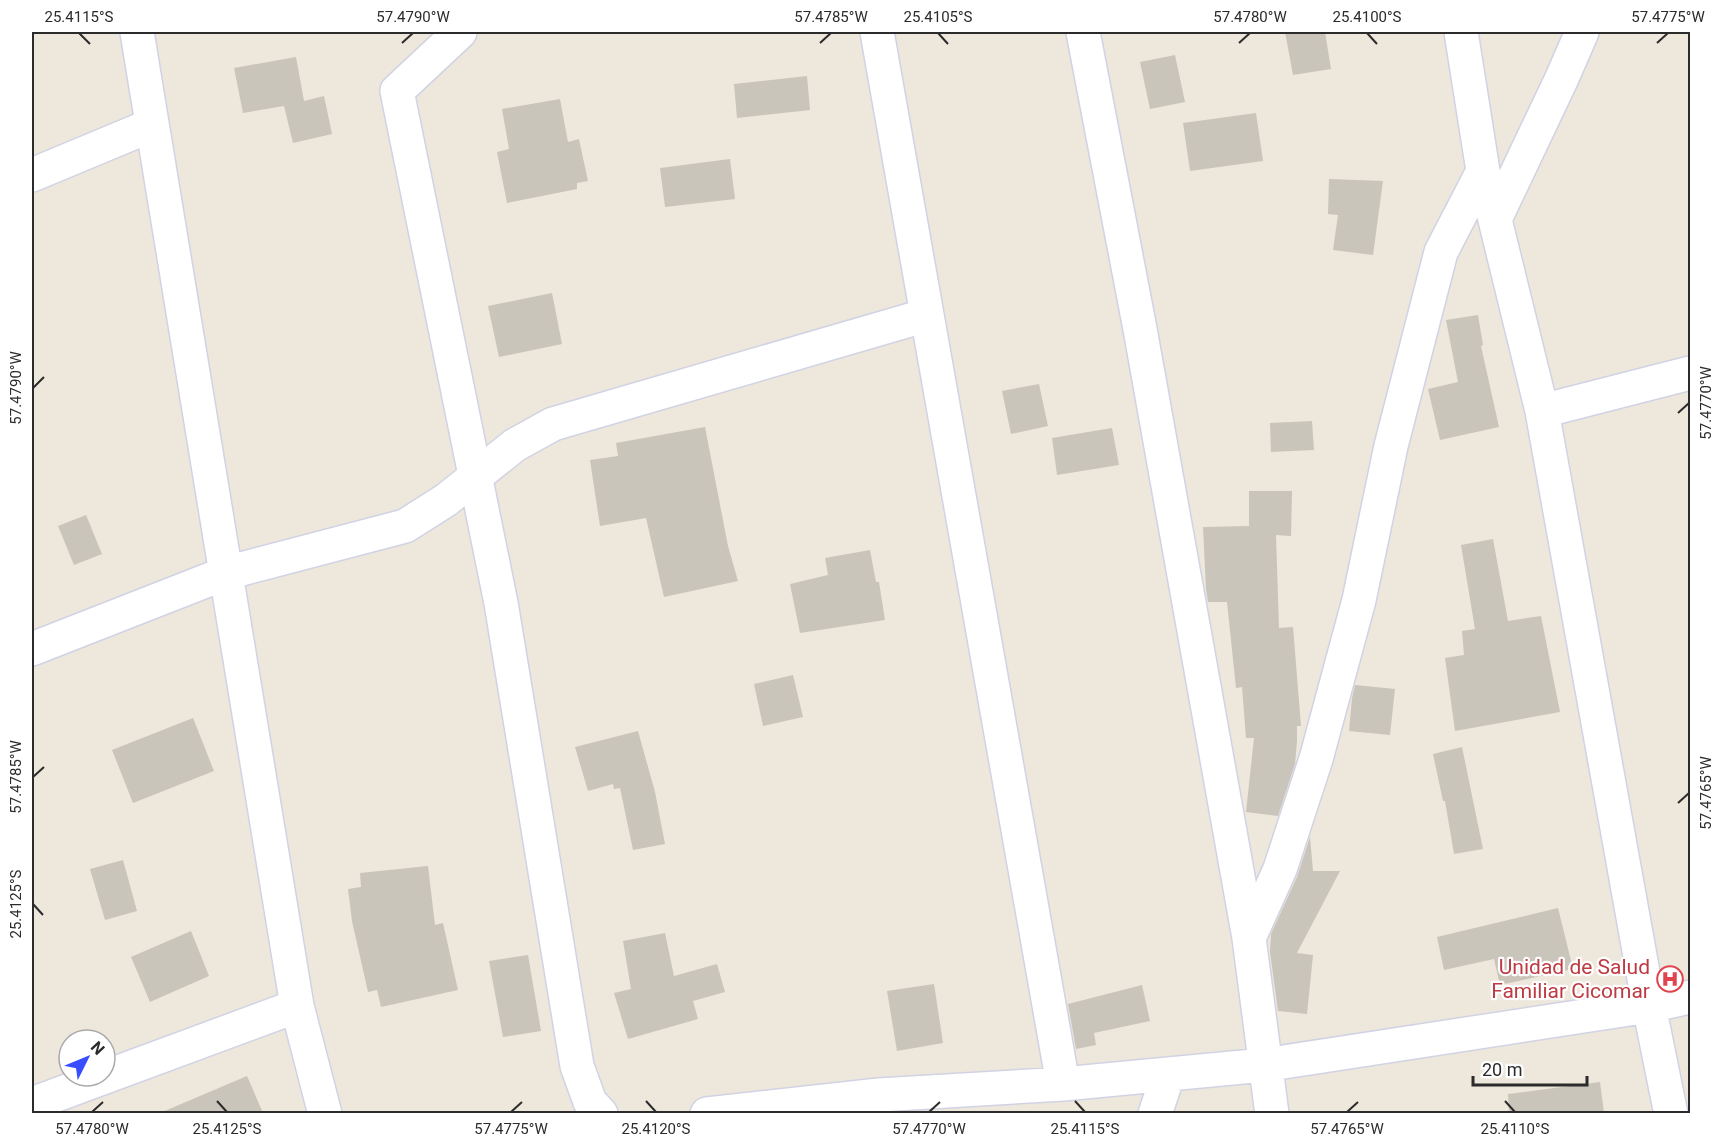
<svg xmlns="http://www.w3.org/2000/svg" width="1722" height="1145" font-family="Roboto,sans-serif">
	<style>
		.building { fill: #c9c5ba }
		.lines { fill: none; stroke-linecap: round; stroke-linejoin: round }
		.minor-casing { stroke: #d1d3e4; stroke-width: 36 }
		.minor { stroke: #fff; stroke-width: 33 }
		.ticks { fill: none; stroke: #2b2b2b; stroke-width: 2 }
		.labels { text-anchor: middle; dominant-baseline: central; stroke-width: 4.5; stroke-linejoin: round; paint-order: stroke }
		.health-label { font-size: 21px; fill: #be3a42; stroke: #fff; text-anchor: end }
		.neatline { fill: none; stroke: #2b2b2b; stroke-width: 2 }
		.ticks-label { font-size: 15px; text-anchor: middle; fill: #2b2b2b }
	</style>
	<rect width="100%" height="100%" fill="#ede7dc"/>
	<path class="building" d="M1285,32H1325L1331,69L1293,75Z
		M1175,55L1185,102L1150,109L1140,62Z
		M296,57L304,101L324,96L332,134L293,143L284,106L243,113L234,68Z
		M807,76L810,110L737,118L734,84Z
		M560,99L568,142L579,139L588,181L577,183V189L507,203L497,152L509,149L502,109Z
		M1256,113L1263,161L1190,171L1183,123Z
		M730,159L735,199L665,207L660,168Z
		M1329,179L1383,181L1373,255L1333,250L1338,215L1328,214Z
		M552,293L562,344L499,357L488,306Z
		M1478,315L1483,345L1481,346L1499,427L1440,440L1428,389L1458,382L1446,320Z
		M1039,384L1048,426L1011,434L1002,391Z
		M1312,421L1314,450L1271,452L1270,423Z
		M705,427L728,546L738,581L664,597L646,518L600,526L590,460L618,456L616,443Z
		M1112,428L1119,465L1057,475L1052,438Z
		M1249,491H1292L1291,536L1276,535L1279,628L1293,627L1301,726H1297V741L1295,764L1278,816L1246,812L1254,738H1246L1242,687L1236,688L1227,602H1208L1206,589L1203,527L1249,526Z
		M86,515L102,554L74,565L58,526Z
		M1493,539L1508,621L1541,616L1560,712L1455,731L1445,658L1464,655L1462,631L1475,629L1461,545Z
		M870,550L876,582H879L885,620L800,633L790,584L828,575L825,558Z
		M793,675L803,717L763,726L754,684Z
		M1355,685L1395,689L1390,735L1349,731L1352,698Z
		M193,718L214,771L133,803L112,750Z
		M638,731L655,792L665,844L633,850L620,788L614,789L613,784L588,791L575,747Z
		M1462,747L1483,849L1454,854L1445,801H1443L1433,754Z
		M1310,837L1313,871H1340L1297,953L1313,955L1307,1014L1278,1011L1270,952L1271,934L1297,877Z
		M123,860L137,911L105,920L90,869Z
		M428,866L435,925L443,923L458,990L381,1007L377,990L368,992L352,921L348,889L361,887L360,873Z
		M1558,908L1573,969L1500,985L1494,959L1444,970L1437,937Z
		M191,931L209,976L150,1002L131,957Z
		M665,933L674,976L717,964L725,992L693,1001L698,1019L628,1039L614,993L631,989L623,941Z
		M528,955L541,1031L503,1037L489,961Z
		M934,984L943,1043L897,1051L887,991Z
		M1142,985L1150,1021L1094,1033L1096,1045L1076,1049L1068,1004Z
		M247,1076L263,1113H160Z
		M1600,1082L1604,1113H1509L1508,1094Z"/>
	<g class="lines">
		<g class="minor-casing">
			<path id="minor" d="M460,32L397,91L501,603L577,1066L590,1102L601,1114
				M877,32C940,382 999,733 1063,1084
				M1083,32L1140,329L1249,938L1272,1114
				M1461,32L1483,171L1542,411L1649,1006L1671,1114
				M32,175L152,125
				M1495,219L1562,78L1582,32
				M1542,411L1690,373
				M32,649L226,573L405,526L446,500L515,445L553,424L927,315
				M1249,938L1280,869L1316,759L1359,600L1391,446L1441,252L1483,171
				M297,1006L325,1114
				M32,1104L297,1006L137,32
				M707,1114L879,1095L1063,1084L1264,1065L1649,1006L1690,997
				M1155,1114L1168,1075"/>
		</g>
		<use href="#minor" class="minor"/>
	</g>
	<path class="ticks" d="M79,33L90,44M938,33L948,44M1367,33L1377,44M402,43L413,33M820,43L831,33M1239,43L1250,33M1657,43L1668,33M33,388L44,377M1678,413L1689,403M33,777L44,767M1678,803L1689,793M33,904L43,915M217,1101L227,1112M646,1101L656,1112M1075,1101L1085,1112M1505,1101L1515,1112M92,1112L103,1102M511,1112L522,1102M929,1112L940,1102M1347,1112L1358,1102"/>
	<defs>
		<g id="hospital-ring" transform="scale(1.35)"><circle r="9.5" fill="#fff" stroke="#e0444e" stroke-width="1.5"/><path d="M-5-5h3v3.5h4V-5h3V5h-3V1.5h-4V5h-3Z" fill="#e0444e"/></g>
	</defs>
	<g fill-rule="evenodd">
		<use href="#hospital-ring" x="1670" y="979"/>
	</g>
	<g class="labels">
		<g class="health-label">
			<text x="1650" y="967">Unidad de Salud<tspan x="1650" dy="24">Familiar Cicomar</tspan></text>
		</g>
	</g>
	<rect width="1722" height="1145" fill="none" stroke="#ffffff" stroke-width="66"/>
	<g transform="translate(87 1058) rotate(47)"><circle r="28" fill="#ffffff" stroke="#aaaaaa" stroke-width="1.5"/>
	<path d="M0-4.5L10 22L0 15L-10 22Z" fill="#374dff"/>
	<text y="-9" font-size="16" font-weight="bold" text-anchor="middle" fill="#2b2b2b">N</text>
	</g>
	<path d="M1473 1076v9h114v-9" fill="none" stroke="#2b2b2b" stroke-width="3"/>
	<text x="1482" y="1076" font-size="18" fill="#2b2b2b" stroke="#ffffff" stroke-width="4.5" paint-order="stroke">20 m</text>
	<rect x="33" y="33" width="1656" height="1079" class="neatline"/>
	<g class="ticks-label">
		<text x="79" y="22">25.4115°S</text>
		<text x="413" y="22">57.4790°W</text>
		<text x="831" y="22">57.4785°W</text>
		<text x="938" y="22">25.4105°S</text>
		<text x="1250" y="22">57.4780°W</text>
		<text x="1367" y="22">25.4100°S</text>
		<text x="1668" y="22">57.4775°W</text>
		<text transform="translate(16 388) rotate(-90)" y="5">57.4790°W</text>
		<text transform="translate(1706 403) rotate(-90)" y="5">57.4770°W</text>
		<text transform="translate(16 777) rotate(-90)" y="5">57.4785°W</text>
		<text transform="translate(1706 793) rotate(-90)" y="5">57.4765°W</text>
		<text transform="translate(16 904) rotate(-90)" y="5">25.4125°S</text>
		<text x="92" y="1134">57.4780°W</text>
		<text x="227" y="1134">25.4125°S</text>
		<text x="511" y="1134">57.4775°W</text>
		<text x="656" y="1134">25.4120°S</text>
		<text x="929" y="1134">57.4770°W</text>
		<text x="1085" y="1134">25.4115°S</text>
		<text x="1347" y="1134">57.4765°W</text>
		<text x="1515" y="1134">25.4110°S</text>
	</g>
</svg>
